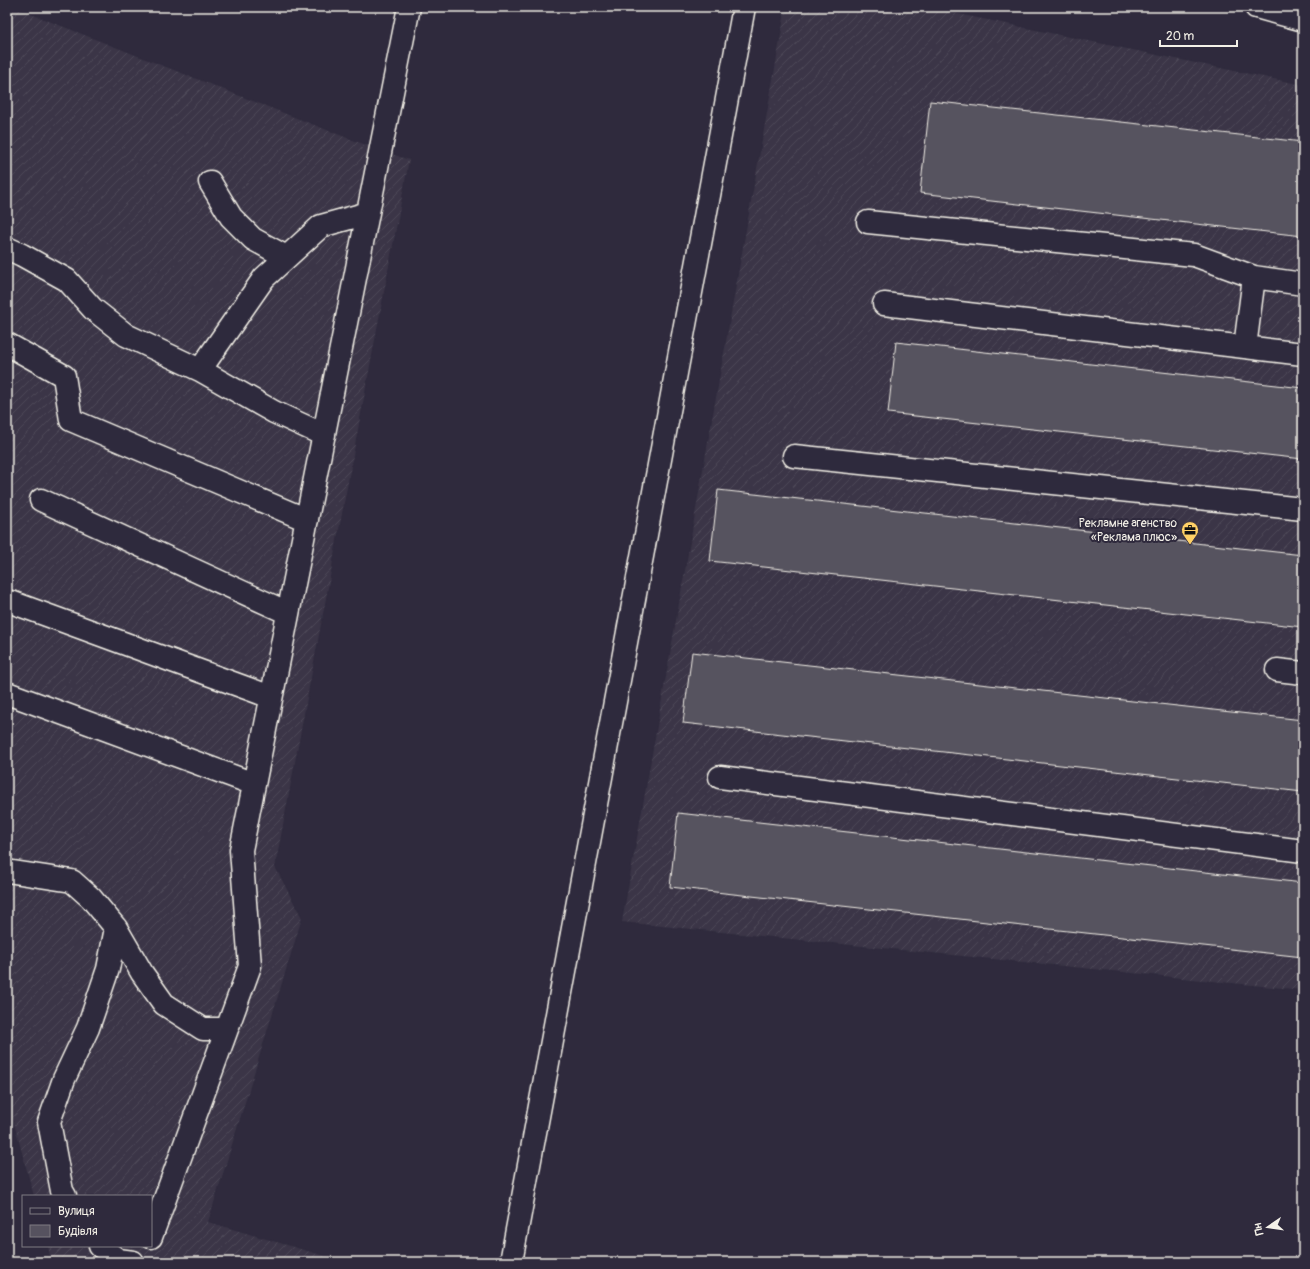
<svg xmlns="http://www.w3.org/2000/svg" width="1310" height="1269" font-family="Pangolin,sans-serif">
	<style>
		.industrial { fill: url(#industrial-furrows) }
		.building { fill: #56525f; stroke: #f4f1e8 }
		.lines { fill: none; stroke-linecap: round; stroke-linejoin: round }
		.minor-casing { stroke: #f4f1e8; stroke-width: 25 }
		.major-casing { stroke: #f4f1e8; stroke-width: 25 }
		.minor { stroke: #2f2a3d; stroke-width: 22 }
		.major { stroke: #2f2a3d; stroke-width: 22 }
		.labels { text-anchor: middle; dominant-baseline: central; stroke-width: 4; stroke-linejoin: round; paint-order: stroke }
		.poi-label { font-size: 12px; fill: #f4f1e8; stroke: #2f2a3d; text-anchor: end }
	</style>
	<defs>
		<pattern id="industrial-furrows" width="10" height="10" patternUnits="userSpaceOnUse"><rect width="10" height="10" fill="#3b3647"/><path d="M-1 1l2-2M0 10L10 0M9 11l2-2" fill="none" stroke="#4e4a59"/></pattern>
	</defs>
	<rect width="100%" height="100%" fill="#2f2a3d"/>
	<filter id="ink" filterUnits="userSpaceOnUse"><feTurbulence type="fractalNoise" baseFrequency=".025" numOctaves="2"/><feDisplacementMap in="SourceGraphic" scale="8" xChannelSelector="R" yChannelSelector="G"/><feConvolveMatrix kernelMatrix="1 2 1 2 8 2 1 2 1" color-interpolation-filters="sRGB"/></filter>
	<g filter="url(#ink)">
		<path class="industrial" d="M7,7H13L355,141L409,160L275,867L302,918L208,1222L345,1262H51L48,1246H151V1196H34L7,1098Z
			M786,7H924L1303,85V990L622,922Z"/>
		<path class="building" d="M930,101L1303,142V236L920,193Z
			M896,342L1303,388V459L888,413Z
			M718,490L1303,555V627L710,561Z
			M692,652L1303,720V792L683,723Z
			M678,813L1303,883V957L670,887Z"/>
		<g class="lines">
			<g class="minor-casing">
				<path id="minor" d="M210,182L231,217L253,239L286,257
					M868,222L1194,255L1254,277L1303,284
					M7,248L22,255L67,280L93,309L126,335L200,370L274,412L324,435
					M884,304L1303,354
					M7,344L64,376L71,420L307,520
					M1245,347L1254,277
					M200,370L264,278L321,226L368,213
					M794,456L1303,509
					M41,500L288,613
					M11,602L271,697
					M1277,670L1303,673
					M7,693L254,784
					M720,777L1303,851
					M7,871L72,881L91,898L116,928L108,969L88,1028L64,1079L49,1122L62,1191L65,1196
					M116,928L142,973L164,1004L203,1029H227
					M151,1237L250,966L241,850L409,7
					M100,1246L118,1260L133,1262
					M511,1262L744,7"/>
			</g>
			<g class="major-casing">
				<path id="major" d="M1256,7L1303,20"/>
			</g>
			<use href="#minor" class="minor"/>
			<use href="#major" class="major"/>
		</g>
	</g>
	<defs>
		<g id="office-pin" transform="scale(0.9)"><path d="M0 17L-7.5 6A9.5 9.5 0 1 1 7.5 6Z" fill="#ffd166" stroke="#2f2a3d"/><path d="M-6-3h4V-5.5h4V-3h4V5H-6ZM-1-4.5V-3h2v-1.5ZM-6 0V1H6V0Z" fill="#111"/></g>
	</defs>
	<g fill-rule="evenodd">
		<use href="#office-pin" x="1190" y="530"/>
	</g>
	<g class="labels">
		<g class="poi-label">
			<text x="1177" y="523">Рекламне агенство<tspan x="1177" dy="14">«Реклама плюс»</tspan></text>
		</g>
	</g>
	<rect width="1310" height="1269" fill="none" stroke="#2f2a3d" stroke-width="24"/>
	<rect x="12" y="12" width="1286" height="1245" fill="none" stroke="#f4f1e8" stroke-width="1.5" filter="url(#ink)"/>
	<rect x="22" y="1195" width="130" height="52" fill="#2f2a3d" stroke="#7e7a81"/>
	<rect x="30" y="1208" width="20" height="6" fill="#2f2a3d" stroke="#7e7a81"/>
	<text x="58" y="1215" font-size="12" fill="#f4f1e8">Вулиця</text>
	<rect x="30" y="1225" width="20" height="12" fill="#56525f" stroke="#7e7a81"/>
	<text x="58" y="1235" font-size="12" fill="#f4f1e8">Будівля</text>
	<g transform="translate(1268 1227) rotate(257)" stroke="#2f2a3d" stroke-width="3" paint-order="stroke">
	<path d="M0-3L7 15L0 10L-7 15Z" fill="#f4f1e8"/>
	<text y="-6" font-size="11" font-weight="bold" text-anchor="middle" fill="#f4f1e8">Пн</text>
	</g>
	<path d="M1160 40v6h77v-6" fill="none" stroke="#f4f1e8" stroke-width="2"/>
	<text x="1166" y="40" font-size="12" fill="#f4f1e8" stroke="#2f2a3d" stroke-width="3" paint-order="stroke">20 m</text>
</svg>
